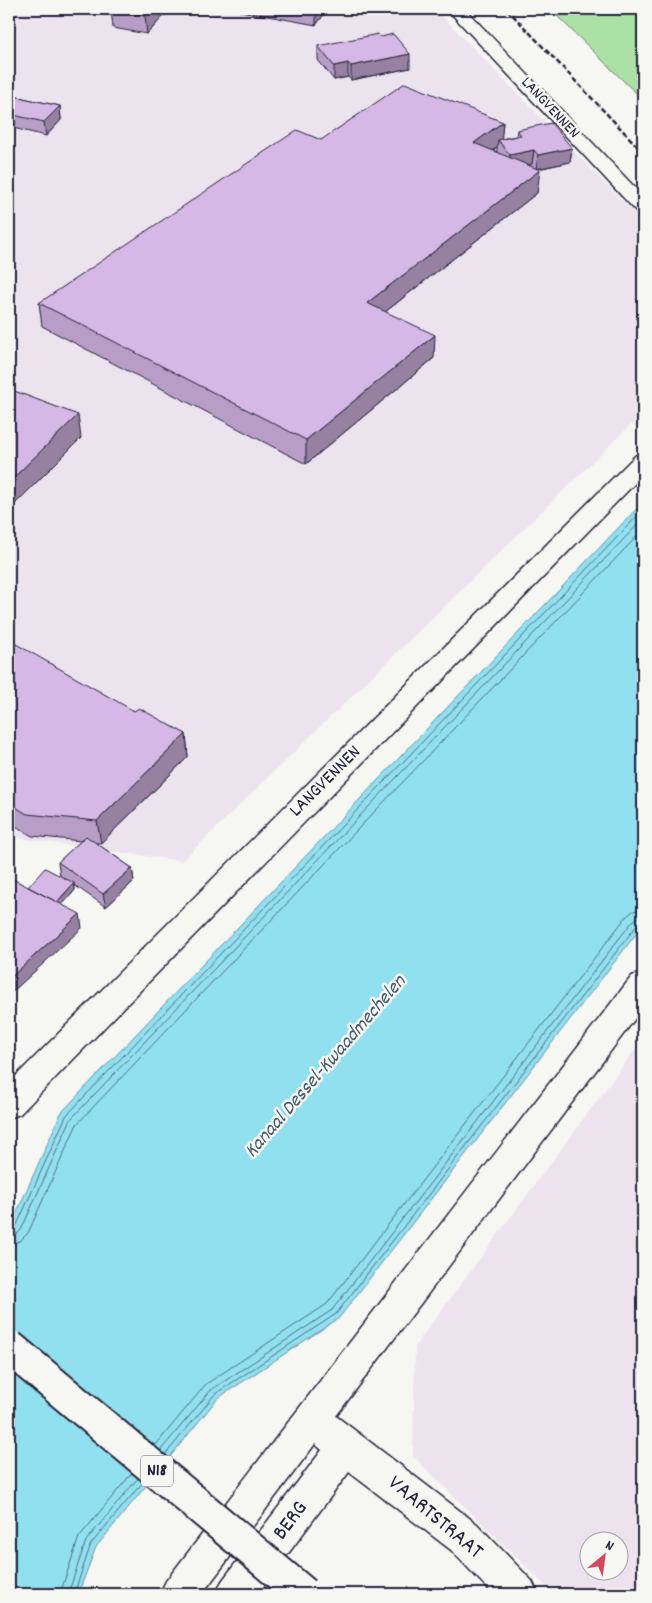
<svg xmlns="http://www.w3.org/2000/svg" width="652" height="1603" font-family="Dekko,sans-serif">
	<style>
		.built { fill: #ece3ee; fill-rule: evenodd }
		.green { fill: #abe1a5; stroke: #668270 }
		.water { fill: #91e0ef; stroke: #6594a7 }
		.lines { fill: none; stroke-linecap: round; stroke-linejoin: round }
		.shore { stroke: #4e6e83; stroke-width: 1 }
		.minor-casing { stroke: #22223b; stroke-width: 3 }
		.minor { fill: #f6f6f2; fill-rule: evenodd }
		.rail { stroke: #22223b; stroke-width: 2.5; stroke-dasharray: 5.5 2.5; stroke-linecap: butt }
		.major-bridge-casing { stroke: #22223b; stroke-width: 37; stroke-linecap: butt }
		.major-bridge { stroke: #f6f6f2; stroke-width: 33 }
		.wall { fill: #b89ec6; stroke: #22223b; fill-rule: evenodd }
		.shaded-wall { fill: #9681a1; stroke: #22223b }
		.building { fill: #d6b8e6; stroke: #22223b }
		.labels { text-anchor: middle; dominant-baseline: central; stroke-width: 5; stroke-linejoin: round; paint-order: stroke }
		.far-street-label { font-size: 16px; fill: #22223b; stroke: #f6f6f2 }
		.shield { fill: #f6f6f2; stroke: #626272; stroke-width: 1 }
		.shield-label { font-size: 18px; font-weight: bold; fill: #22223b }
		.street-label { font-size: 19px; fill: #22223b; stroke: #f6f6f2 }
		.water-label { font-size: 20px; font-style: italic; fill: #435b71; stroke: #f6f6f2 }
		.near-street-label { font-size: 22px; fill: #22223b; stroke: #f6f6f2 }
	</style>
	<rect width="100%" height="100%" fill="#f6f6f2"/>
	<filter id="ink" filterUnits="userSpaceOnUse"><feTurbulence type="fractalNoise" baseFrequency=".02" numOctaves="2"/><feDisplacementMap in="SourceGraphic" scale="10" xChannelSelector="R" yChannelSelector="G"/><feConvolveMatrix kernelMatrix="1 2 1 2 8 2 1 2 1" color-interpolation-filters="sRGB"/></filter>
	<g filter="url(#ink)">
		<path class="built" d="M9,9H435L643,222V413L182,861L9,837Z
			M643,1039V1594H554L413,1456L415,1346ZM590,1540H620V1570H590Z"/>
		<path class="green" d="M550,9H615L643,16V100Z"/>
		<path class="water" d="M643,502V925L339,1318L218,1398L96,1547L78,1594H9V1230L61,1113Z"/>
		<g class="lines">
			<path class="shore" d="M9,1230L16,1227L66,1116L643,510
				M9,1236L16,1235L21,1230L71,1119L643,519
				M9,1244L20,1241L28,1233L77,1124L643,530
				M155,1446L206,1384L327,1304L626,917L633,911L643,909
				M160,1451L211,1390L332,1310L632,922L638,917H643
				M165,1455L215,1394L336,1314L637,925L643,923
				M60,1594L79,1537L132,1473
				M68,1594L86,1541L138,1478
				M74,1594L91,1544L143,1482"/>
			<g class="minor-casing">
				<path id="minor" d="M447,9H465L643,196V213L636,211Z
					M643,453V475L20,1114L9,1118V1083L635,456Z
					M643,973V1008L336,1416L477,1524L532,1581L538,1594H493L451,1550L349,1472L258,1594H216L222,1581L322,1450L315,1444L202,1594H160L166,1581L632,976Z"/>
			</g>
			<use href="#minor" class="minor"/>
			<path class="rail" d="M507,9L643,152"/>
			<g class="major-bridge-casing">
				<path id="major-bridge" d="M9,1347L304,1594"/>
			</g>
			<use href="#major-bridge" class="major-bridge"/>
		</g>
		<path class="wall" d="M111,9H170L147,34L113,28Z
			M235,9H328L316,25L235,10Z
			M318,46L410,68L351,80L348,77L334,80L318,60Z
			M9,95L60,106L61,120L46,136L9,127Z
			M503,122L501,139L516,136L517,130L572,148L570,162L538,169L537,193L385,312L434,358L306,464L42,326L39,303L321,140ZM497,147V152L493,150Z
			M642,301H643V317L640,316Z
			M9,650L134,711L186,734L188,757L101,843H96L132,868L134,881L106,907L74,885L75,890L62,905L82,928L28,887L60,876L58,862L81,841L32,836L9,822Z"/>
		<path class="shaded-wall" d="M152,9H170L147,34L145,16Z
			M317,9H328L316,25V11Z
			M410,54V68L351,80V66Z
			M348,63V77L334,80V66Z
			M60,106L61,120L46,136L44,122Z
			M503,122L501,144L498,140L497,147L473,165L474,143Z
			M572,148L570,162L536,169L538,155Z
			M534,150L532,164L509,169L510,155Z
			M540,170L537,193L367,326V303Z
			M435,335L434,358L306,464V440Z
			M78,415L81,438L9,510V482Z
			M186,734L188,757L101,843L97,821Z
			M132,868L134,881L106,907L103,894Z
			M74,883L75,890L55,913L54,906Z
			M80,914L82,928L9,995V979Z"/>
		<path class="building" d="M111,9H152L145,16Z
			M303,9H317L316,11Z
			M378,34L381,37L393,34L410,54L351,66L348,63L334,66L318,46Z
			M405,83L503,122L474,143L540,170L367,303L435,335L306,440L39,303L297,130L321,140Z
			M9,95L60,106L44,122L9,114Z
			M551,123L572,148L538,155L534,150L510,155L498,140L521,135L517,130Z
			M9,389L78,415L9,482Z
			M16,644L134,711L139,708L186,734L97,821L27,814L9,803V650Z
			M86,836L132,868L103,894L58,862Z
			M45,868L74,883L57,902L28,887Z
			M9,877L80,914L9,979Z"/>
	</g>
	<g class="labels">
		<g class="far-street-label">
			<text transform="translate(550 108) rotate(47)">LANGVENNEN</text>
		</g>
		<rect class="shield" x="141" y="1455.5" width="32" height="31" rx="4"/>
		<g class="shield-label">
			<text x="157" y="1471">N18</text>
		</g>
		<g class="street-label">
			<text transform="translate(326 782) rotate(-45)">LANGVENNEN</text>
		</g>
		<g class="water-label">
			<text transform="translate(326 1067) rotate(-49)">Kanaal Dessel-Kwaadmechelen</text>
		</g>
		<g class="near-street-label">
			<text transform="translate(435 1518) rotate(40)">VAARTSTRAAT</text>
			<text transform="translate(291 1521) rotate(-53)">BERG</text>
		</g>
	</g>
	<rect width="652" height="1603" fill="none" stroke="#f6f6f2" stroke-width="30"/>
	<rect x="15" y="15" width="622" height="1573" fill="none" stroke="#22223b" stroke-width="2" filter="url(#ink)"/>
	<g transform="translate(604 1556) rotate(29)"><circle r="24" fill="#f6f6f2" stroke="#a1a1a9"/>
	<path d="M0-4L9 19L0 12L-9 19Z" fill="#d1495b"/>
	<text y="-8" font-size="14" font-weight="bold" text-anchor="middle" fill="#22223b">N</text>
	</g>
</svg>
